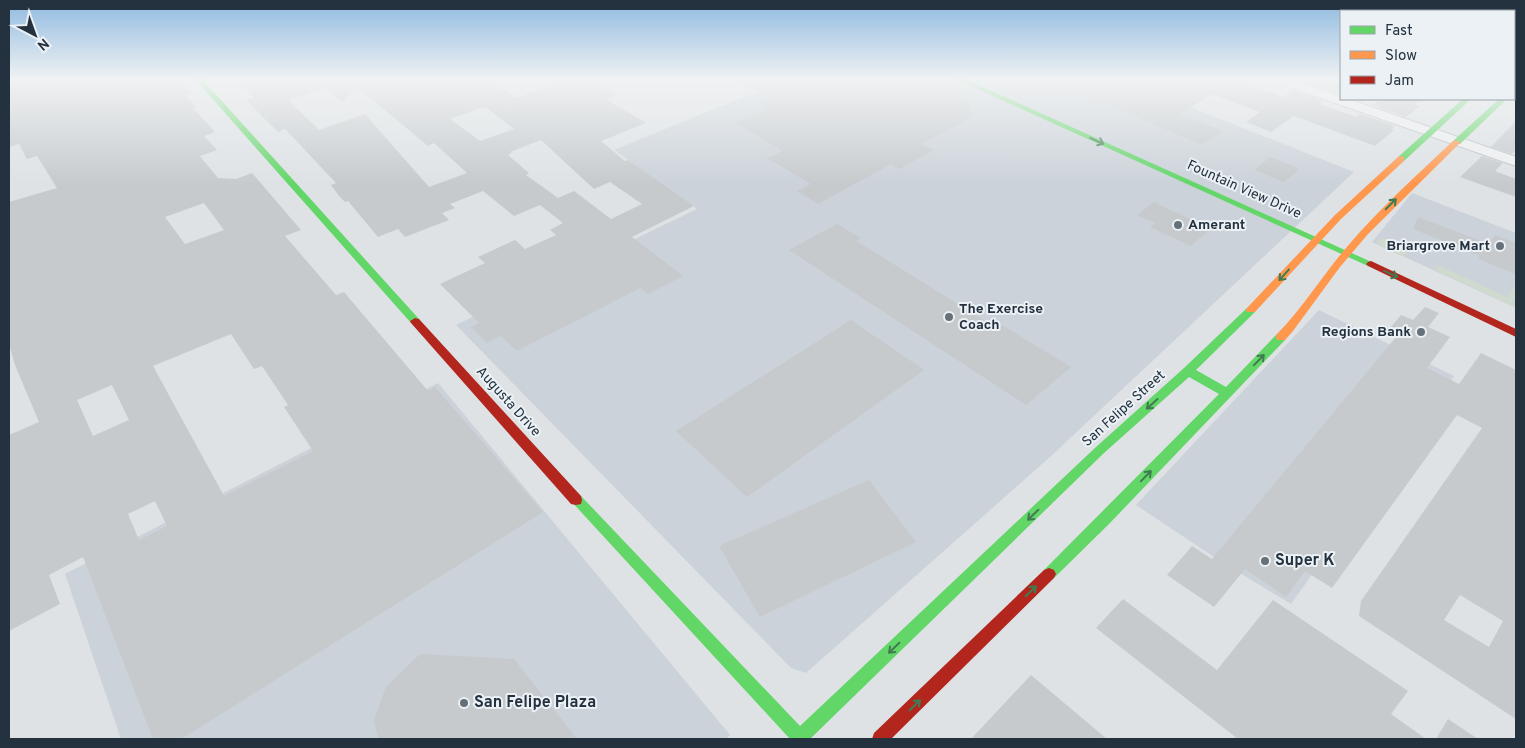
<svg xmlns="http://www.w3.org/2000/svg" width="1525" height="748" font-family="Overpass,sans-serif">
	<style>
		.built { fill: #cbd2d9 }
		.green { fill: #d0d9ce }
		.building { fill: #c6cacd; fill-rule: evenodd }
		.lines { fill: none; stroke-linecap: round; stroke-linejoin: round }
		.street-casing { stroke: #bcc0c3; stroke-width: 2 }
		.street { fill: #eef0f1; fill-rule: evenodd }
		.fast { fill: #63d668; fill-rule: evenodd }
		.slow { fill: #ff974d; fill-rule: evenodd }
		.jam { fill: #b3261e; fill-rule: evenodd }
		.oneway { stroke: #407c51 }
		.poi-dot { fill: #657079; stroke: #ebf1f5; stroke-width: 2 }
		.labels { text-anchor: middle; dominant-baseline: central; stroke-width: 4; stroke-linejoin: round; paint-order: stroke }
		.street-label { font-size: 14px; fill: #24323f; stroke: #ebf1f5 }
		.poi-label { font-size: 14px; font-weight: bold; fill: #24323f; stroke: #ebf1f5; text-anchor: start }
		.near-poi-label { font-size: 16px; font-weight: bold; fill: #24323f; stroke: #ebf1f5; text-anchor: start }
	</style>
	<rect width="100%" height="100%" fill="#dee2e5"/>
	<path class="built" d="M787,79H1120L1354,172L1050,457L806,673L791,668L456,325L697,209L614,150Z
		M1412,193L1516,233V308L1372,242Z
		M1319,310L1454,376L1291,604L1220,561L1136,505Z
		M438,383L730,735L726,739H121L65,574Z"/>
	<path class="green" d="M1382,238L1397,242L1408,253L1402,256L1387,250L1378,243V240Z
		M1434,266L1443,267L1507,297L1516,282V297L1512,301L1516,306L1514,307L1437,271Z"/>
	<path class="building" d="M9,79H179L191,93L185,95L196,107L193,108L215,132L204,136L217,150L200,156L218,178L236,179L252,173L301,230L285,236L336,295L344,292L428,391L435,387L543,512L181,739H153L83,557L49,575L60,604L9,631V435L39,422L15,365L9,344V202L57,188L37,156L27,159L19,144L9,147ZM204,203L224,230L185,244L165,217ZM231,334L254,369L262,366L288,405L284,407L313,451L224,496L153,366ZM112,385L129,420L93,436L77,400ZM155,501L167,526L139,540L128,514Z
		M254,79H273L276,83L287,79H488L516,98L552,86L541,79H591L616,95L606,99L646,123L601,141L625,161L628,160L694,206L632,237L683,276L648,294L640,288L517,351L501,336L487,343L471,327L479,323L440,284L485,263L478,257L515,240L525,249L556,235L550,230L563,223L540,205L514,216L483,191L450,204L455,208L442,213L449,220L405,237L398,229L378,237L348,201L345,202L340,197L331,185L336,183L285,129L278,132L246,100L254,98L240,83ZM357,87L428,146L434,143L467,173L429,187L365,114L319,130L288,100L326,88L342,102ZM483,107L487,108L514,129L480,141L450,119ZM541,140L594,189L610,182L642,204L611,219L574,191L558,198L526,175L529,173L508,155L512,153L510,152Z
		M734,79H917L969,102L972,117L922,144L934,150L899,169L891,164L818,204L797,191L811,184L767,158L783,151L735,123L767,109L757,104L770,98Z
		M1047,79H1235L1283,97L1293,90L1323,101L1320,104L1356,117L1360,114L1395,126L1391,129L1394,130L1375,146L1294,116L1271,132L1246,122L1260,112L1212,94L1180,114L1223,131L1202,145Z
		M1309,79H1341V87L1334,92L1305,82Z
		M1382,99H1422L1415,104L1420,106L1406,117L1372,105Z
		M1516,121V149L1512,154L1491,147Z
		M1482,156L1503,163L1495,171L1516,179V197L1460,177Z
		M1270,157L1300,169L1284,182L1254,170Z
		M1154,202L1211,229L1190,246L1150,227L1156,223L1137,215Z
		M1418,217L1489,244L1495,235L1516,243V274L1478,259L1480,256L1413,229Z
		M837,224L861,238L856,241L997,328L1002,325L1071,367L1026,405L789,250Z
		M1425,307L1439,313L1428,327L1450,337L1427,368L1459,384L1481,353L1516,370V719L1359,616L1361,601L1482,428L1457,415L1332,588L1305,571L1286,597L1245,569L1214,607L1167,575L1192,546L1212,559L1401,331L1391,327L1401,315L1413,320ZM1460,595L1503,621L1489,647L1444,620Z
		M851,320L924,370L747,497L676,431Z
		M869,480L916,542L760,617L719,546Z
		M1123,599L1217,670L1273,600L1408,691L1391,714L1426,739H1238L1096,628Z
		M420,654L514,659L577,739H378L374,720L386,687Z
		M1031,675L1107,739H971Z
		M1448,719L1478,739H1436Z"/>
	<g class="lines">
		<g class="street-casing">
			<path id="street" d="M1273,79H1292L1341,97V99H1348L1516,157V166L1275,82Z"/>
		</g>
		<use href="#street" class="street"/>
		<path class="fast" d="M195,79H202L419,319L420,321L419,323H411Z
			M955,79H965L1376,264L1374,266H1368Z
			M1463,99H1471L1404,161H1398V157Z
			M1499,99H1507L1460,144H1454V140Z
			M1251,307L1256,310L1255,312L1196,370L1226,387L1277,334H1285L1286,337L1285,340L1109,524L1054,578L1049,580L1044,578L1042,574L1044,570L1219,394L1189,377L1104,453L810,739H790L570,500L571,496L576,495L581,496L800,726L1096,447L1184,368L1247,308Z"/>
		<path class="slow" d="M1454,140L1461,142L1368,234L1340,267L1293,331L1285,340H1277L1276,337L1277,334C1303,308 1322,276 1346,248C1379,209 1417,175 1454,140Z
			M1401,156L1404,157V161L1341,219L1255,312H1247L1246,310L1247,308L1335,215L1398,157Z"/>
		<path class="jam" d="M1371,261L1516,329V337L1368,266L1366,264L1368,262Z
			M415,318L419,319L581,496L582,500L581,504L576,505L571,504L411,323L410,321Z
			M1049,568L1054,570L1056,574L1054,578L891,739H872L874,733L1044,570Z"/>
	</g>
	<defs><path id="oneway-shaft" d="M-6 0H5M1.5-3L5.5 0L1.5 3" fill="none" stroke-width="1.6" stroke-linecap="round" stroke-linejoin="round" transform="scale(1.25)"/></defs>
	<g class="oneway">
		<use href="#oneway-shaft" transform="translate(1097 141) rotate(24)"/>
		<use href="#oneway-shaft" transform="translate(1391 204) rotate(-45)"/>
		<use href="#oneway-shaft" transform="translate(1391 274) rotate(25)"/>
		<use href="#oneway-shaft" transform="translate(1284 275) rotate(132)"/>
		<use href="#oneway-shaft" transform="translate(1259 360) rotate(-46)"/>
		<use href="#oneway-shaft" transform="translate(1152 404) rotate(138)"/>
		<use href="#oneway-shaft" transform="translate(1146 476) rotate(-46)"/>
		<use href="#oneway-shaft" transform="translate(1033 515) rotate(136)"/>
		<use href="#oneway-shaft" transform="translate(1031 591) rotate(-44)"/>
		<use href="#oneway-shaft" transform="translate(894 648) rotate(136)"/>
		<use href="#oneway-shaft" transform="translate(915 705) rotate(-44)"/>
	</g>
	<linearGradient id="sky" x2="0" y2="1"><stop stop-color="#8fbae0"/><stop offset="0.43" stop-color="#f0f2f3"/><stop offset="1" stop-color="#f0f2f3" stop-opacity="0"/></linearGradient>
	<rect width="1525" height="184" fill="url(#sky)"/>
	<g class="poi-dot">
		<circle cx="1178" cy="225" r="5"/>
		<circle cx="1500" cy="246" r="5"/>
		<circle cx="949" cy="317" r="5"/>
		<circle cx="1421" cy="332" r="5"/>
		<circle cx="1265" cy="561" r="5"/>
		<circle cx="464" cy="703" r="5"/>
	</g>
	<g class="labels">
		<g class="street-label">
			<text transform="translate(1244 190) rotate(24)">Fountain View Drive</text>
			<text transform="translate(508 402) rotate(48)">Augusta Drive</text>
			<text transform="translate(1124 409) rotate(-42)">San Felipe Street</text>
		</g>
		<g class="poi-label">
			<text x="1188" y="225">Amerant</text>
			<text x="1490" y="246" text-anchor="end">Briargrove Mart</text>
			<text x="959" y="309">The Exercise<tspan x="959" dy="16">Coach</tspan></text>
			<text x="1411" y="332" text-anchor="end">Regions Bank</text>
		</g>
		<g class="near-poi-label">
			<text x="1275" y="561">Super K</text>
			<text x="474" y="703">San Felipe Plaza</text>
		</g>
	</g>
	<rect width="1525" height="748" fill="none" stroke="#24323f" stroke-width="20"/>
	<rect x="1340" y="10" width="175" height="90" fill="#ebf1f5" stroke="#9ba5ac"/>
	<rect x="1350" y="26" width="25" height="8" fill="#63d668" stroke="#9ba5ac"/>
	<text x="1385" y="35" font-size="15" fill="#24323f">Fast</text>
	<rect x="1350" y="51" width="25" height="8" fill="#ff974d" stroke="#9ba5ac"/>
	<text x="1385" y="60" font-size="15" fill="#24323f">Slow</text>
	<rect x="1350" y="76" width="25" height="8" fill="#b3261e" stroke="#9ba5ac"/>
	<text x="1385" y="85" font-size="15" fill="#24323f">Jam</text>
	<g transform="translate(35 35) rotate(139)" stroke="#ebf1f5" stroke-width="4" paint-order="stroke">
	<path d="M0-4L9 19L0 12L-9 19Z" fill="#24323f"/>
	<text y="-8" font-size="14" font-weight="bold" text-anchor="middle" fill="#24323f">N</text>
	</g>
</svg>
